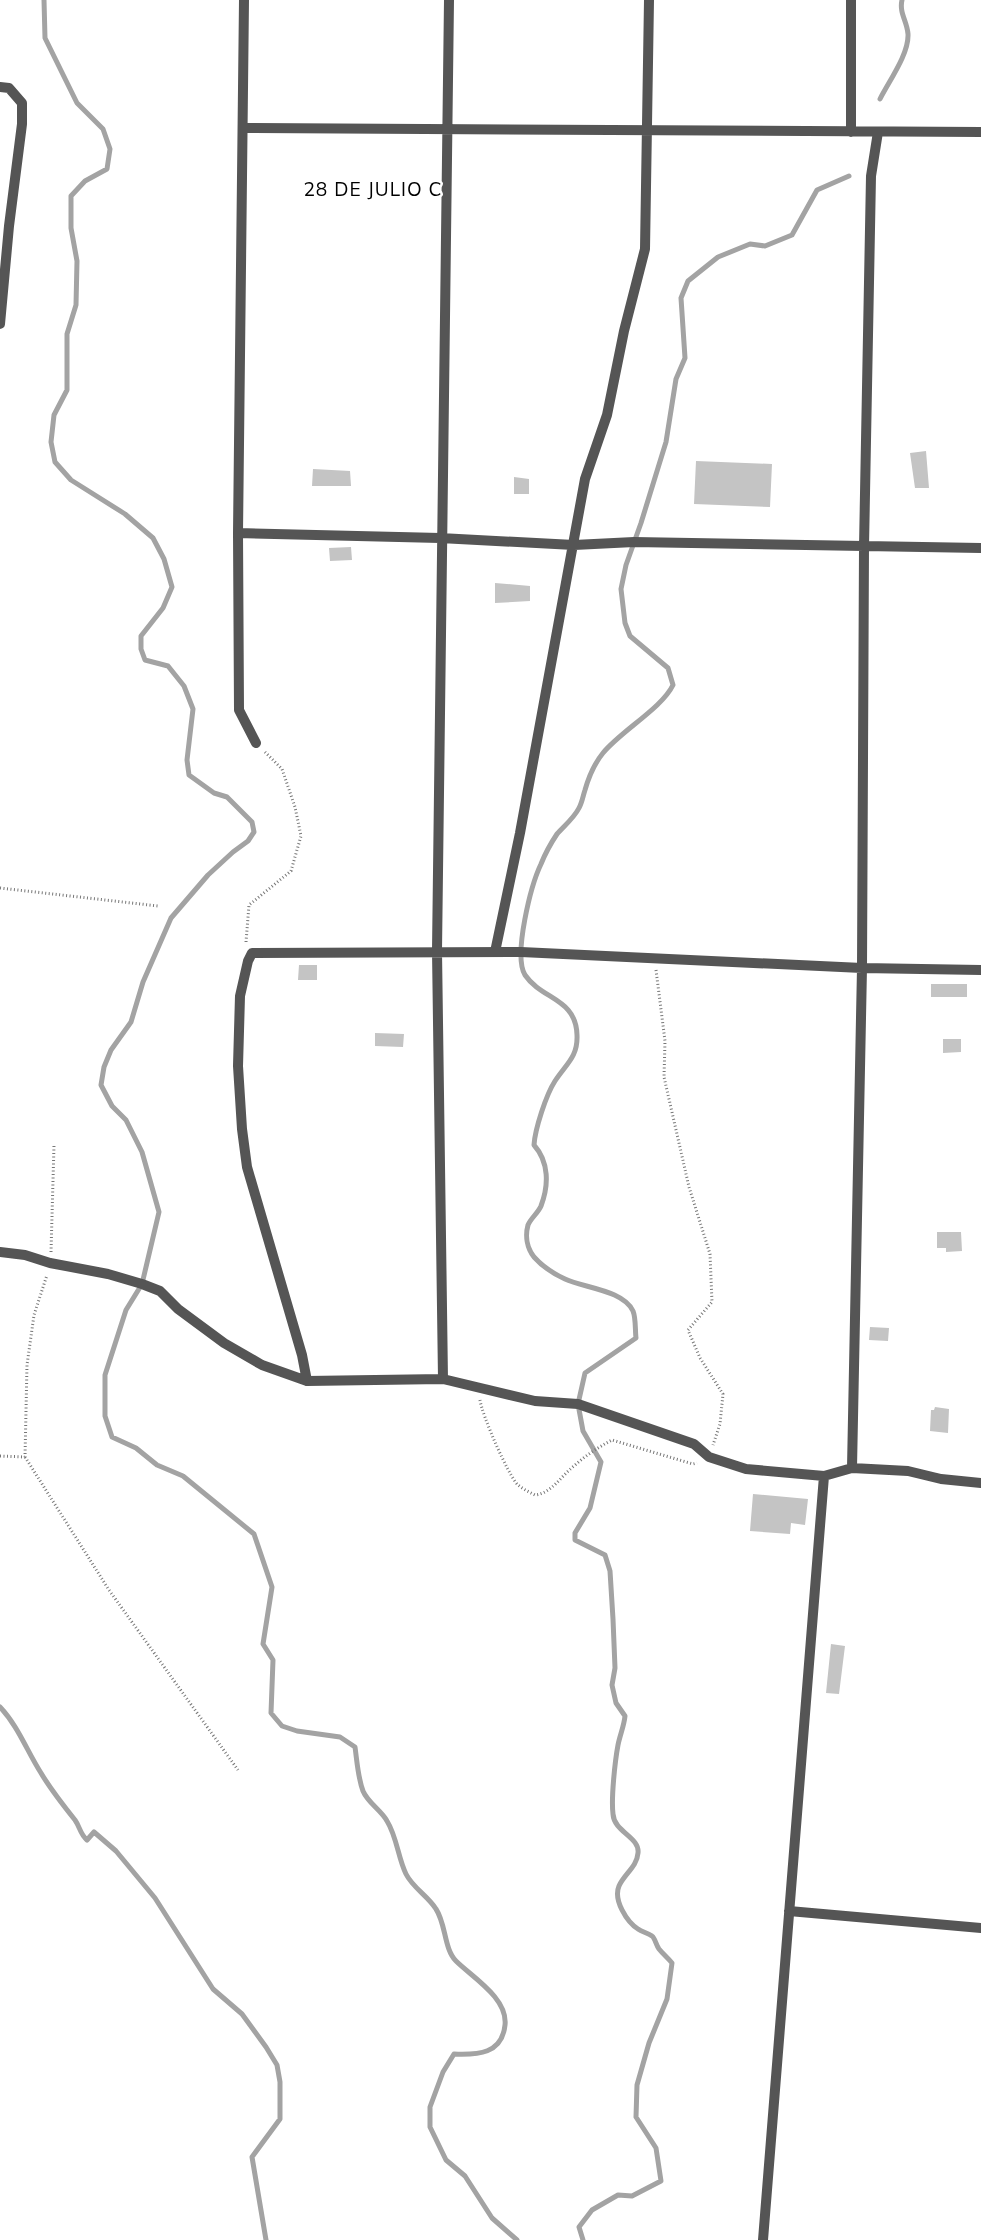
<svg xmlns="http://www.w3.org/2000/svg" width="981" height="2240" font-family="Mulish,sans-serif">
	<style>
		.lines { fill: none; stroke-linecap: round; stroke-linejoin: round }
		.stream { stroke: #a3a3a3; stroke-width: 5 }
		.building { fill: #c4c4c4 }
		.path { stroke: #777; stroke-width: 3; stroke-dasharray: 1 2.5; stroke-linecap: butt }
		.street { stroke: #555; stroke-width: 10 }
		.labels { text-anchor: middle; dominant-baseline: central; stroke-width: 5; stroke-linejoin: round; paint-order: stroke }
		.neighbourhood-label { font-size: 19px; letter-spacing: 1px; fill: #000; stroke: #fff }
	</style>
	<rect width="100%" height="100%" fill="#fff"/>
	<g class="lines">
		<path class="stream" d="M44,0L45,38L77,103L103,129L110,149L107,169L85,181L71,196V228L77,261L76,305L67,334V390L54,415L51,442L55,462L71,480L125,514L153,538L164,559L172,587L163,608L141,636V649L145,660L168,666L184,686L193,709L187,760L189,775L214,793L227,797L252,822L254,832L248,841L233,852L208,875L171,918L143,982L131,1022L111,1050L104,1067L101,1085L112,1106L126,1120L142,1152L159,1212L142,1284L126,1310L105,1375V1416L112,1437L136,1448L157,1465L183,1476L254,1534L272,1587L263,1644L273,1660L271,1713L282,1726L297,1731L340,1737L355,1747C357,1761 358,1778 363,1791C368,1803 381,1810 387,1821C397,1837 398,1858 406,1874C413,1888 428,1896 436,1909C446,1924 444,1949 456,1961C472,1977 508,1998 505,2025C502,2054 478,2055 454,2054L443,2072L430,2107V2127L446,2160L465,2176L492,2218L517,2240
			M880,99C889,81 909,54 908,34C907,21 899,13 902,0
			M0,1707C18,1726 27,1751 41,1773C51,1790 63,1805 75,1820C80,1827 80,1834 87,1840L94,1832L116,1851L155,1898L213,1989L242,2014L266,2047L277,2065L280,2082V2119L252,2157L266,2240
			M583,2240L579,2227L592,2210L618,2195L632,2196L661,2181L656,2148L636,2117L637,2085L649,2043L667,1999L672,1963C668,1958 663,1954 659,1949C656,1945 655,1938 652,1936C648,1933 642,1932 638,1929C627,1922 613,1900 619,1886C624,1874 637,1867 638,1853C640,1837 614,1832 613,1814C611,1798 615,1761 618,1745C620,1735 624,1726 625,1716L616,1703L612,1685L615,1668L613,1619L610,1571L605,1555L575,1540V1533L590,1508L601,1462L583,1431L578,1404L585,1373L636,1338C635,1330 636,1318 633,1311C623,1290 584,1288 565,1279C554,1274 542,1266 534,1257C527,1248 525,1236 528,1225C531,1218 538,1213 541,1206C549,1185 549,1162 534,1145C535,1129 546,1095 555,1081C566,1064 578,1057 577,1035C576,998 542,1000 525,975C513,955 531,885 541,864C545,854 551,843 557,834C564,826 574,818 579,808C582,803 583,796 585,790C589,776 594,764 603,753C621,731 662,708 673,685L668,668L630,636L625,623L621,589L626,565L641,523L666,442L676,379L685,358L681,298L688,281L718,257L750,244L765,246L792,235L817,190L849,176"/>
	</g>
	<path class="building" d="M926,451L929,488H915L910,453Z
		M696,461L772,464L770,507L694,504Z
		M313,469L350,471L351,486H312Z
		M514,477L529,479V494H514Z
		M351,547L352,560L330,561L329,548Z
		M495,583L530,586V601L495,603Z
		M299,965H317V980H298Z
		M931,984H967V997H931Z
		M375,1033L404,1034L403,1047L375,1046Z
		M943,1039H961V1052L943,1053Z
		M937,1232H961L962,1251L946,1252V1248H937Z
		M870,1327L889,1328L888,1341L869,1340Z
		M935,1407L949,1409L948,1433L930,1431L931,1410H934Z
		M753,1494L808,1499L805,1525L791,1523L790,1534L750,1531Z
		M831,1644L845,1646L839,1694L826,1693Z"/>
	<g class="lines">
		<path class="path" d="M0,888L158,906
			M246,942L249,905L291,871L301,836L295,807L282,769L265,752
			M656,970L665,1041L664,1077L689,1187L710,1254L712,1302L688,1330L700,1358L723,1394L720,1424L713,1445
			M51,1252L54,1145
			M480,1400C482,1415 508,1475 518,1485C523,1489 529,1492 535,1495C552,1493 560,1477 574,1466C586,1455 599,1447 612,1440L693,1464L697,1463
			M0,1456L25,1457L27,1365L34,1315L47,1275
			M25,1457L109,1590L238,1770"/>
		<path class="street" d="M244,0L238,533L239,710L256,743
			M851,0V132
			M0,87L9,88L22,103V124L9,226L0,324
			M243,128L981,132
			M238,533L440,538L574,545L634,542L981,548
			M495,952L520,833L585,479L607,415L624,331L645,249L649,0
			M0,1252L25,1255L50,1263L108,1274L142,1284L160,1291L178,1309L224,1343L262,1365L307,1381L443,1379L535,1401L578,1404L694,1444L709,1457L746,1469L824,1476L852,1468L908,1471L941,1479L981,1483
			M443,1379L437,951L449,0
			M307,1381L302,1355L247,1167L242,1129L238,1066L240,996L248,961L252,953L521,952L862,968L981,970
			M852,1468L862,968L864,547L871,176L878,132
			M789,1911L981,1928
			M763,2240L824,1476"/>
	</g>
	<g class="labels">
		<g class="neighbourhood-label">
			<text x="373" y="189">28 DE JULIO C</text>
		</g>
	</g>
</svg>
